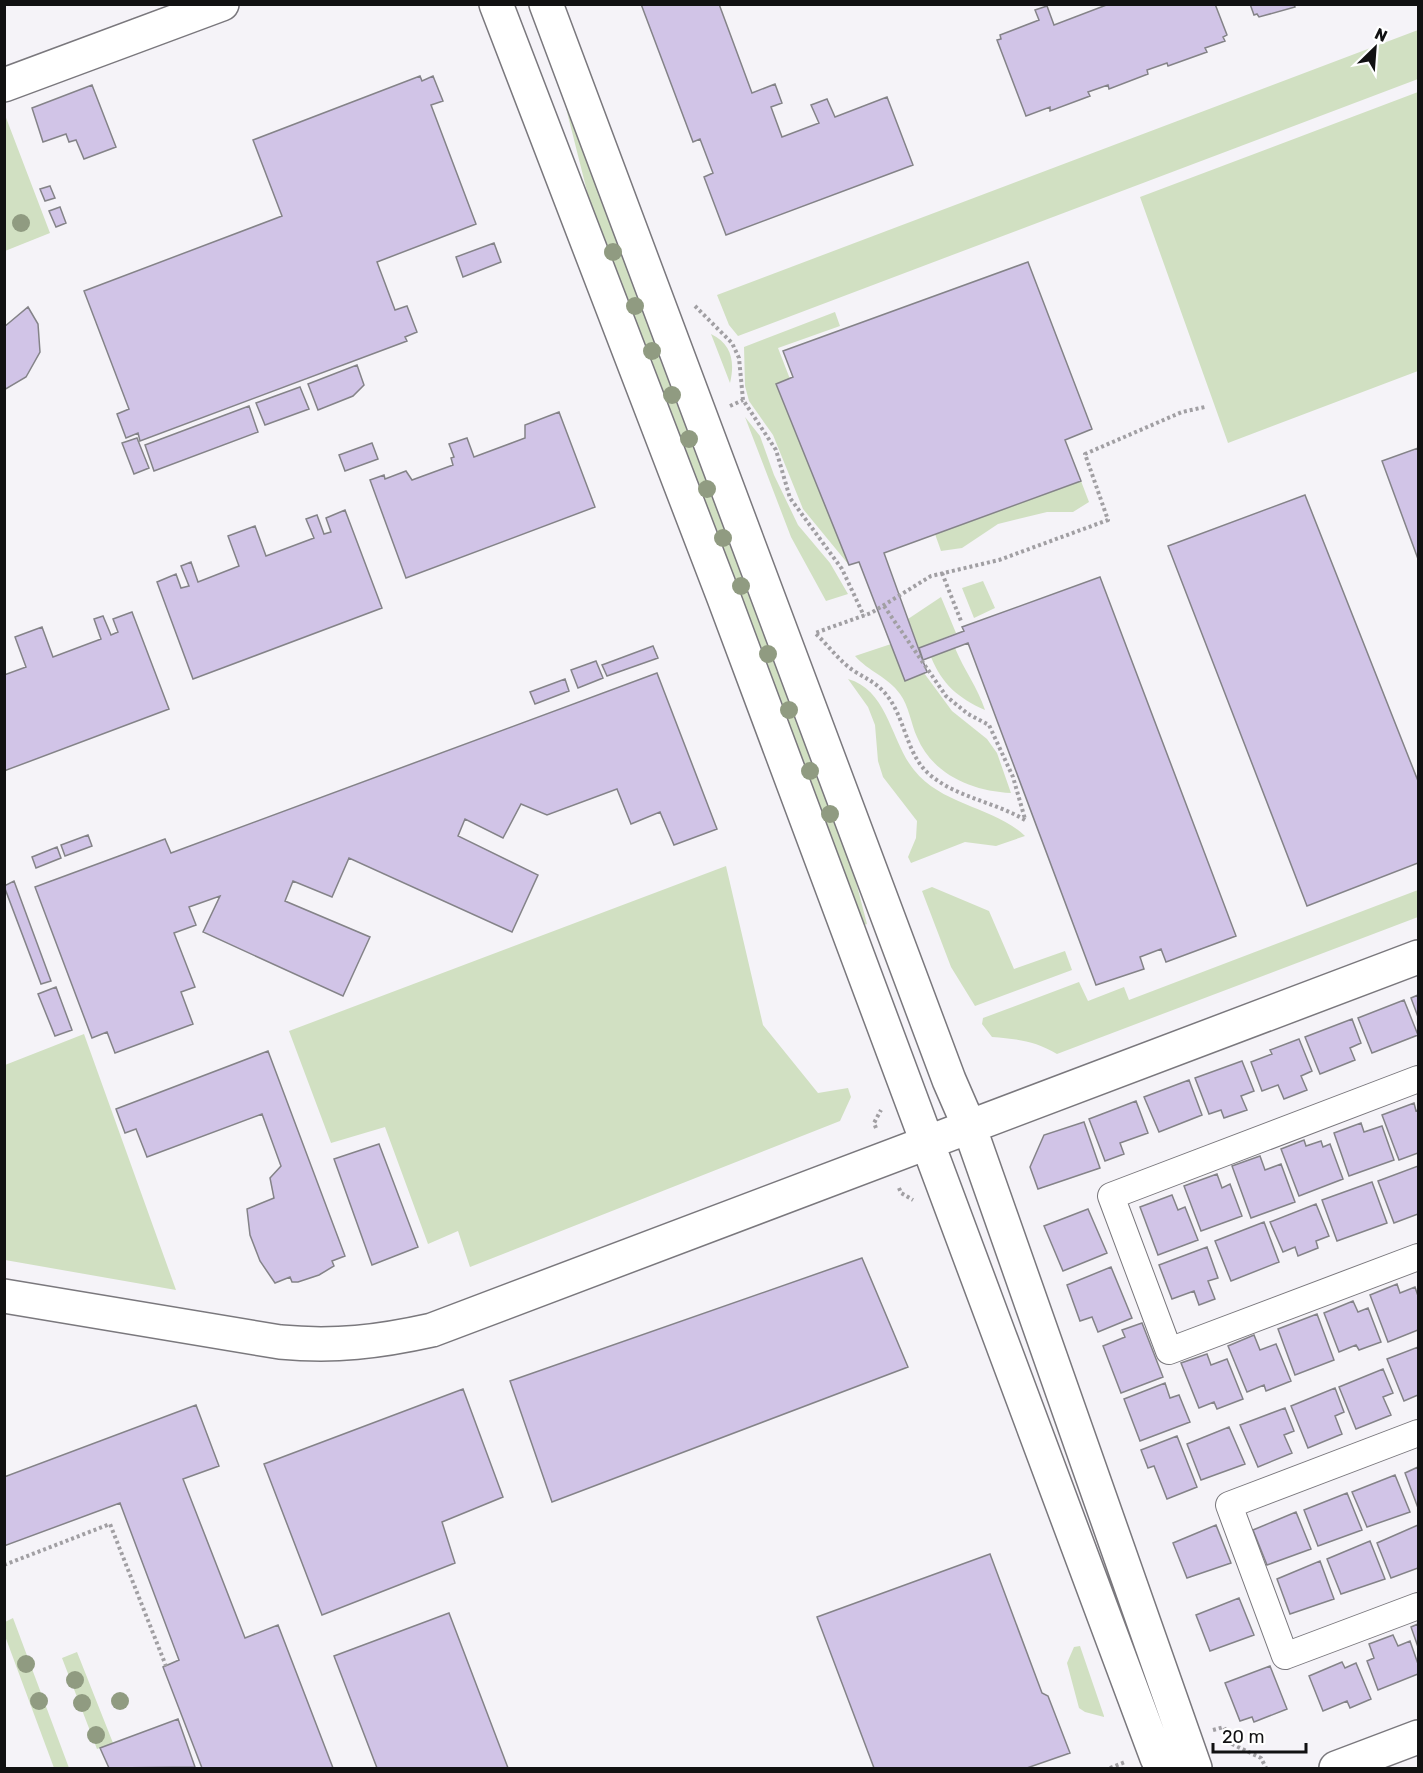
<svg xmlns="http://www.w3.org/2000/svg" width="1423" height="1773" font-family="Rubik,sans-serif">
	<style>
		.green { fill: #d1e0c2 }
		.building { fill: #d1c4e7; stroke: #848388; stroke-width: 1.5 }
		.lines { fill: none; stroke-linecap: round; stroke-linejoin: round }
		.street-casing { stroke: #7a787d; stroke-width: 28 }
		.secondary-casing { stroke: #7a787d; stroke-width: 36 }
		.path { stroke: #a19fa3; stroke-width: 4; stroke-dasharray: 3 3; stroke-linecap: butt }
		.street { stroke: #fff; stroke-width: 26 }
		.secondary { stroke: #fff; stroke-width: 33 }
		.tree { fill: #909b81 }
	</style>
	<rect width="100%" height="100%" fill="#f5f3f8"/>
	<path class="green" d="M1418,30V79L738,336L729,325L717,295Z
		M1418,92V371L1228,443L1140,197Z
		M570,107L840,821L867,924L862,926L595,223L566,108Z
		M5,115L50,233L5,251L4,115Z
		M835,312L840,326L778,348L790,379L777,384L849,565L803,509L773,435L749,401L745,386L744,347Z
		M711,334C732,344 735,362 730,383Z
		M745,417L760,436L774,475L798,525L830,563L848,594L826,601L791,537Z
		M1081,481L1089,502L1073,512H1047L998,524L962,548L941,551L935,534Z
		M983,581L995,608L974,618L962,588Z
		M941,597L956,633L919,648L908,619Z
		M891,644L924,673L952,711L987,739L997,753L1011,793C972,791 933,775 917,737C911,724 909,706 900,694C888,677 868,671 855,656Z
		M955,648C964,670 978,688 985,710C958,698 942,684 931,657Z
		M848,679C888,690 891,742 914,770C943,806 993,806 1025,836L996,846L965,842L911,863L908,857L916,838L917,821L883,777L878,761L875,725L868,707Z
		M726,866L763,1025L818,1093L848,1088L851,1097L840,1121L470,1267L458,1231L428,1244L385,1127L331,1143L289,1031Z
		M932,887L989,911L1014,969L1065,951L1072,970L975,1006L951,967L922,891Z
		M1418,890V917L1057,1054C1035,1041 1017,1039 992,1037L982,1024L983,1018L1079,982L1088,1001L1124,987L1129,1000Z
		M84,1034L176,1290L5,1260V1065Z
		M13,1618L69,1768H54L5,1636V1622Z
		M1080,1646L1104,1716V1717L1085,1712L1079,1708L1067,1663L1074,1647Z
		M77,1652L113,1743L97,1749L62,1658Z"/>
	<path class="building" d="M641,4H719L752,93L775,84L782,103L771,107L782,137L819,123L811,105L827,99L835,117L887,97L913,165L726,235L704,177L713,173L700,139L693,142Z
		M1109,4H1215L1227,35L1223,37L1225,41L1205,48L1207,52L1168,66L1167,63L1147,70L1148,74L1109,89L1108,85L1088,92L1090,96L1050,111V107L1026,116L997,40L1001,39L1000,35L1039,20L1035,10L1047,6L1054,25Z
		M1250,4H1294L1295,7L1259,17L1257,14L1254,15Z
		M420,76L422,81L433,76L443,101L431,105L476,224L377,262L395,310L407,306L417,332L405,337L407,341L140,441L138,433L126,438L117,414L129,409L84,291L282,216L253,140Z
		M92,85L116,147L84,159L76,140L69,142L66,134L43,142L32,108Z
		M50,186L55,198L45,201L40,189Z
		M60,207L66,223L56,227L49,211Z
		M494,243L501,262L463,277L456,257Z
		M1028,262L1092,429L1065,440L1081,481L884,553L927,672L905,681L859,562L849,565L776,384L793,377L783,351Z
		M28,307L38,324L40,352L26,377L4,390V327Z
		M357,365L364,385L353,396L318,410L308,384Z
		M300,387L309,409L265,425L256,403Z
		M249,406L258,432L154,471L145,445Z
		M559,412L595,507L406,578L370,480L384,475L385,479L406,471L412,480L453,465L451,458L454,457L449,444L467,438L474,457L525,438V425Z
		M137,438L149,468L134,474L122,443Z
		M372,443L378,459L345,471L339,455Z
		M1418,448V559L1382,461Z
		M1305,495L1418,781V863L1307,906L1168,546Z
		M345,510L382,608L193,679L157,582L176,574L181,588L189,586L181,566L191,562L198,582L239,566L228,536L255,526L266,556L314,538L306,519L317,515L324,534L331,532L326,518Z
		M1100,577L1236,936L1166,962L1161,949L1140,957L1144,969L1096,985L968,643L923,660L919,648L964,631L962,627Z
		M132,612L169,709L4,771V675L26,667L15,637L42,627L53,657L101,639L94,619L103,616L111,635L118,632L113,619Z
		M653,646L658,658L607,676L602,665Z
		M596,661L603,678L578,688L571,670Z
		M657,673L717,829L674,845L660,812L631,824L617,789L547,815L521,804L503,838L465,819L458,836L538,875L512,932L349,858L332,897L293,881L285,901L370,937L343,996L203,932L220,896L189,907L196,925L174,933L195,987L181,992L193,1024L115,1053L107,1032L92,1038L35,887L165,839L171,853Z
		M565,679L569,691L535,704L530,692Z
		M88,835L92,846L65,856L61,845Z
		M57,847L61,858L36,868L32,857Z
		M14,881L51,981L41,984L4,886Z
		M56,987L72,1030L55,1036L38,994Z
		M1418,995V1017L1411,998Z
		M1404,1000L1418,1035L1372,1053L1358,1018Z
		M1352,1019L1361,1043L1350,1048L1355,1060L1320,1074L1305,1037Z
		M1299,1039L1312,1071L1301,1076L1307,1090L1284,1099L1278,1085L1262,1091L1251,1062L1272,1054L1270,1050Z
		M268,1051L345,1256L332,1261L334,1266L319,1275L298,1282H292L290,1277L275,1283L260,1261L250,1235L247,1209L274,1198L270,1178L281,1166L262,1114L147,1157L136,1129L125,1133L116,1109Z
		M1242,1061L1254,1091L1241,1096L1247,1110L1224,1118L1221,1110L1209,1114L1195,1078Z
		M1189,1080L1202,1115L1159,1132L1144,1097Z
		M1136,1101L1148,1133L1120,1143L1124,1154L1105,1161L1089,1119Z
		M1414,1103L1416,1111L1418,1110V1153L1399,1160L1382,1115Z
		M1084,1122L1100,1168L1038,1189L1030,1167L1044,1135Z
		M1361,1123L1364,1132L1382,1126L1394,1160L1349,1176L1334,1133Z
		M1304,1140L1306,1146L1321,1141L1323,1147L1330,1144L1343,1179L1299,1196L1281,1149Z
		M379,1144L418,1247L372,1265L334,1159Z
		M1260,1156L1265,1170L1281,1164L1295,1202L1251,1218L1232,1166Z
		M1418,1166V1214L1394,1223L1378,1181Z
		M1217,1174L1222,1188L1230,1184L1242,1216L1201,1231L1184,1186Z
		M1372,1182L1387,1223L1337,1241L1322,1200Z
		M1172,1195L1178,1210L1185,1207L1198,1240L1158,1255L1140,1207Z
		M1316,1204L1329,1236L1316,1241L1318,1248L1298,1256L1295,1247L1283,1252L1270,1222Z
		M1088,1209L1107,1253L1063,1271L1044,1226Z
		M1264,1222L1279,1262L1231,1281L1215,1241Z
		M1207,1247L1218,1278L1208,1281L1215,1299L1199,1305L1194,1291L1172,1299L1159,1265Z
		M862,1258L908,1367L552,1502L510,1381Z
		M1111,1267L1132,1318L1098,1332L1092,1317L1080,1321L1067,1285Z
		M1397,1284L1400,1293L1415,1287L1418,1296V1330L1388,1342L1370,1295Z
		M1353,1301L1358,1312L1368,1308L1381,1342L1359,1350L1356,1345L1339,1352L1324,1313Z
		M1317,1314L1334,1360L1295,1375L1278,1329Z
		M1142,1323L1163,1377L1121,1393L1103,1346L1125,1337L1122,1330Z
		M1254,1335L1260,1350L1276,1344L1291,1381L1266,1391L1264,1385L1247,1392L1228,1346Z
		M1418,1347V1395L1404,1401L1387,1359Z
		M1207,1354L1211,1365L1227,1359L1243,1399L1217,1409L1214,1402L1199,1408L1181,1363Z
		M1383,1369L1393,1393L1383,1397L1391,1415L1356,1429L1339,1387Z
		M1165,1383L1170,1398L1179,1395L1190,1422L1140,1441L1124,1399Z
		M1335,1388L1344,1412L1335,1416L1342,1434L1308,1448L1291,1406Z
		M463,1389L503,1497L442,1522L455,1563L322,1615L264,1464Z
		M196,1405L219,1466L183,1479L245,1638L278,1625L333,1768H202L163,1667L179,1660L120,1503L4,1546V1477Z
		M1285,1408L1294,1431L1284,1435L1292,1453L1258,1467L1240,1425Z
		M1229,1427L1245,1464L1201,1480L1187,1444Z
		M1177,1436L1197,1487L1167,1499L1154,1466L1148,1468L1141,1450Z
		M1418,1467V1508L1405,1473Z
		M1395,1475L1410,1512L1367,1527L1352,1492Z
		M1347,1493L1362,1530L1318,1546L1304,1510Z
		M1296,1512L1311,1549L1267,1565L1253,1530Z
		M1216,1525L1231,1563L1187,1578L1173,1543Z
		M1418,1525V1568L1391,1578L1377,1543Z
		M1370,1541L1385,1579L1341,1594L1327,1559Z
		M990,1554L1042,1693L1048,1696L1070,1753L1027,1768H874L817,1617Z
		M1320,1561L1334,1599L1290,1614L1277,1579Z
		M1239,1598L1254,1635L1210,1651L1196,1615Z
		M449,1613L508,1768H377L334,1656Z
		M1418,1624V1647L1411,1627Z
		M1393,1635L1398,1646L1410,1641L1418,1664V1674L1378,1690L1367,1661L1374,1658L1369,1644Z
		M1342,1662L1345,1668L1356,1663L1371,1699L1350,1708L1347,1701L1323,1711L1309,1676Z
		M1270,1666L1287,1709L1254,1722L1252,1717L1240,1721L1225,1683Z
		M178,1719L195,1767L109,1768L100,1748Z"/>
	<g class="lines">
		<g class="street-casing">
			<path id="street" d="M1418,1079L1111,1196L1169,1351L1418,1257
				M1418,1433L1229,1505L1285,1656L1418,1606"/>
		</g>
		<g class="secondary-casing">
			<path id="secondary" d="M496,4L724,598L1157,1758L1166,1768
				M546,4L949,1080L969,1126L1195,1768
				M4,85L222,4
				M4,1296L280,1342C335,1347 378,1342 432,1330L1418,957
				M1336,1768L1418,1737"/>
		</g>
		<path class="path" d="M695,306L732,343L739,358L743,400L776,450L790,498L842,569L864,616
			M730,406L743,400
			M942,573L961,621
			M884,606L946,696L968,714L989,725L1013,777L1025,819
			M1025,820C995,802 958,798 930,775C905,754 906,716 884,692C875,682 865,678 854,671C840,662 828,645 815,633L871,613L931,576L999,560L1108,520L1085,454L1182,412L1205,407
			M876,1128L874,1123L881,1110
			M899,1188L901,1193L913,1200
			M4,1565L110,1524L166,1666
			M1213,1730L1224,1727L1232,1744L1261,1758L1266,1768
			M1110,1768L1125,1762"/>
		<use href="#street" class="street"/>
		<use href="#secondary" class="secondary"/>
	</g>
	<g class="tree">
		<circle cx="21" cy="223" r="9"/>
		<circle cx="613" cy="252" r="9"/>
		<circle cx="635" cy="306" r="9"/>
		<circle cx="652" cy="351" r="9"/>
		<circle cx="672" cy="395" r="9"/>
		<circle cx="689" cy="439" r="9"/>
		<circle cx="707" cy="489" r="9"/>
		<circle cx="723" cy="538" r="9"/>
		<circle cx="741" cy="586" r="9"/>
		<circle cx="768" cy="654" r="9"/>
		<circle cx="789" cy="710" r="9"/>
		<circle cx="810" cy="771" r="9"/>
		<circle cx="830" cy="814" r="9"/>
		<circle cx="26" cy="1664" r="9"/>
		<circle cx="75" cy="1680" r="9"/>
		<circle cx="39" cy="1701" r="9"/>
		<circle cx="120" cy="1701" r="9"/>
		<circle cx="82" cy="1703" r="9"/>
		<circle cx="96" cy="1735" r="9"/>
	</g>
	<rect width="1423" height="1773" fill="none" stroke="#111112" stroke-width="12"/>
	<g transform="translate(1375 48) rotate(25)" stroke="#ffffff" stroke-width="4.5" paint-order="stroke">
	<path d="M0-4.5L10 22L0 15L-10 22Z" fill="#111112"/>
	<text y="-9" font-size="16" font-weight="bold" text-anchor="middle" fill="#111112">N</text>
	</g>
	<path d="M1213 1743v9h93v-9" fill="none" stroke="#111112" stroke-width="3"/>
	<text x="1222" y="1743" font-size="18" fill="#111112" stroke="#ffffff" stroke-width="4.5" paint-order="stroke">20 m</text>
</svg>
